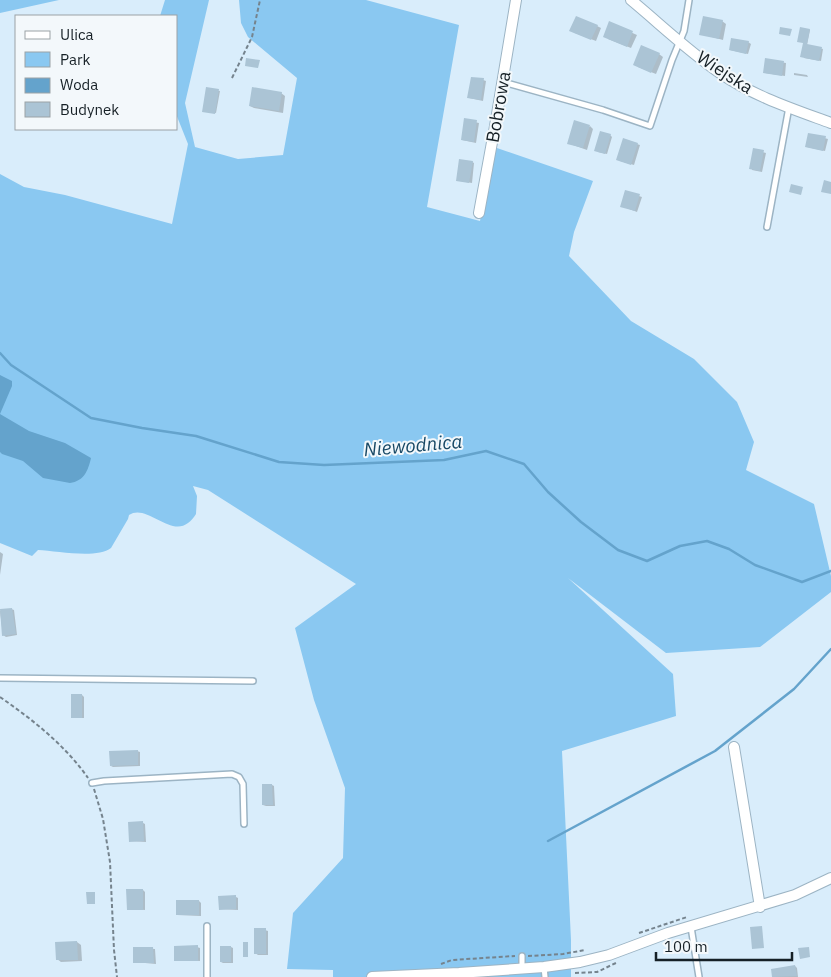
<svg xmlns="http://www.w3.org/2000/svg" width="831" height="977" font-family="'IBM Plex Sans',sans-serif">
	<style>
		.green { fill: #8ac8f1 }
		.water { fill: #64a3cc }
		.shadow { fill: #0003 }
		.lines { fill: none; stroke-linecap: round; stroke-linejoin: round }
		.stream { stroke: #64a3cc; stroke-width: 2.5 }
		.building { fill: #abc4d5 }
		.service-casing { stroke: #9cb4c4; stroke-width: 8 }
		.minor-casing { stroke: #9cb4c4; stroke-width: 12 }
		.path { stroke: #75838d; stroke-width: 2; stroke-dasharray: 4 2.5; stroke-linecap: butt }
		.service { stroke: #fff; stroke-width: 5 }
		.minor { stroke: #fff; stroke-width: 10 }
		.labels { text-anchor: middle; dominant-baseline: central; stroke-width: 4; stroke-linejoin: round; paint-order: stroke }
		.street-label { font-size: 18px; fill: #162026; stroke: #f3f8fb }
		.water-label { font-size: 19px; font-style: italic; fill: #174865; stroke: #f3f8fb }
	</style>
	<rect width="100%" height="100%" fill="#d9edfb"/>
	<path class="green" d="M0,0H59L0,13Z
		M165,0H209L185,103L195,147L238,159L283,155L297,78L248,37L241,23L239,0H366L459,25L427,207L480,221L494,147L593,181L574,232L569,256L631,321L694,359L737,402L754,442L746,470L814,504L831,576V592L760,647L666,653L568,578L673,674L676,716L562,751L571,940V977H333V970L287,969L293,913L343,858L345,788L314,700L295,628L356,584L208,490L193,486L197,496L196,514C194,517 191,521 188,523C170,537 146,503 129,515L128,519L111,548C97,559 57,551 38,550L32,556L0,543V174L24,187L65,195L172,224L188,144L176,114V16H160Z"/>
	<path class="water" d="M0,375L12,381V386L0,414Z
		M0,414L29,431L65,443L91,458C88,471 84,481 70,483L43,478L23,461L2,454L0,452Z"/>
	<path class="shadow" d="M722,21L726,24L723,40L701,34Z
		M610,23L637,35L631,48L608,39Z
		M597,26L601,28L596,41L575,33Z
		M801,28L810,30L807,45L823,49L821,61L804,58L805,42Z
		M748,42L751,44L748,54L730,50Z
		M659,54L663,57L656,74L638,67Z
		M767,60L786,63L785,76L765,73Z
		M794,73L807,75L808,77L794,75Z
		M483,80L486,81L483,101L469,98Z
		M207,89L220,91L216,113L204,111Z
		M281,93L285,96L283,113L254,108L250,106Z
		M465,120L479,123L476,143L462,140Z
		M590,126L593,129L587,150L573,145Z
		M809,134L828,139L825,151L807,147Z
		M610,135L612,137L607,154L598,152Z
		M624,140L640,145L634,165L620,161Z
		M754,150L766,153L762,172L752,170Z
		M472,162L474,163L472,183L460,181Z
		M626,192L642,197L637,212L624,207Z
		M0,552L3,554L0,575Z
		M11,609L14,610L17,635L6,637L3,635L0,611Z
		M82,695L84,697V718H75L73,717Z
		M137,751L140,752V766L113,767L111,766Z
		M272,785L274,786L275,806H266L263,805Z
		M143,823L145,824L146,842L130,841Z
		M143,890L145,892V910L128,909Z
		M236,897L238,898V910L220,909Z
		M199,901L201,903V916L177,915Z
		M265,930L268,931V955H258L255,953Z
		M77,942L81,945L82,961L61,962L57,959V943Z
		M197,947L200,948V961L176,960Z
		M231,947L233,948V963H223L221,962Z
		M134,948L155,949L156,964L134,962Z
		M795,966L797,968L798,977H773L772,970Z"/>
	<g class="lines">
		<path class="stream" d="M0,353L11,365L91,418L142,428L196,436L279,462L324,465L444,460L486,451L524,464L548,492L581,522L618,550L647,561L680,546L707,541L729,549L755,565L802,582L831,571
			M548,841L715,751L794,689L831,649"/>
	</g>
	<path class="building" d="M576,16L598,25L591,40L569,31Z
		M703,16L723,20L719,39L699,35Z
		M609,21L633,31L627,47L603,37Z
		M780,27L792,29L790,36L779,34Z
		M800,27L810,29L807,44L822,47L819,61L800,57L803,43L797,42Z
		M731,38L749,41L746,54L729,50Z
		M641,45L660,53L651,73L633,65Z
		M246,58L260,60L258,68L245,66Z
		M765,58L784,61L782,76L763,73Z
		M471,77L484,78L481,100L467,98Z
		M206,87L219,89L215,114L202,112Z
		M252,87L282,92L279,111L249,106Z
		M464,118L477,120L474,142L461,140Z
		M574,120L590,125L583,148L567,144Z
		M600,131L611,134L605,154L594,151Z
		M808,133L826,136L823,151L805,147Z
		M623,138L638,143L631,165L616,160Z
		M753,148L764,150L760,171L749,169Z
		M459,159L473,161L469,183L456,181Z
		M824,180L831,182V194L821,192Z
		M791,184L803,187L801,195L789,192Z
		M625,190L640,194L635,211L620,207Z
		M12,608L16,634L2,636L0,609Z
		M71,694H82V718H71Z
		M138,750V765L110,766L109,751Z
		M262,784H272L273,805H262Z
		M143,821L144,841L129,842L128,822Z
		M126,889H143V910H127Z
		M86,892H95V904H87Z
		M236,895V909L219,910L218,896Z
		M176,900H199V915H176Z
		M762,926L764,948L752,949L750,927Z
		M254,928H266V954H254Z
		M77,941L78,960H56L55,942Z
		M243,942H248V957H243Z
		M198,945V961H174V946Z
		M220,946H231V962H220Z
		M133,947H153L154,963H133Z
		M809,947L810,957L800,959L798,948Z
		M795,965L797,976L772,977L771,969Z"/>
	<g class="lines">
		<g class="service-casing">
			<path id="service" d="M503,82L603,110L650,126L672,60L684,31L689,0
				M767,227L789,107
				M0,678L253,681
				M92,783L104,781L232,774L239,777L243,784L244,824
				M207,926V977
				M691,927L699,977
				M522,956V968
				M544,967L545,977"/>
		</g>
		<g class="minor-casing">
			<path id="minor" d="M631,0C660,24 688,51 720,73C753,96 793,109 831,123
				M479,213L495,126L516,0
				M734,747L760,907
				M372,977L459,973L544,967L580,962L609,955L668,933L795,895L831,878"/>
		</g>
		<path class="path" d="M232,78L252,37L260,0
			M0,697C33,720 65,745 88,778
			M94,789L103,819L110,862L114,950L117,977
			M639,933L687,917
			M528,956L563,954L585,950
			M441,964L452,960L515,956
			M575,973L597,972L618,962"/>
		<use href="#service" class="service"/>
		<use href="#minor" class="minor"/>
	</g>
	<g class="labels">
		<g class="street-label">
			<text transform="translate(725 72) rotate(33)">Wiejska</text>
			<text transform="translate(498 107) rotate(-80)">Bobrowa</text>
		</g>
		<g class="water-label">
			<text transform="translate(413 445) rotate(-5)">Niewodnica</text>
		</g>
	</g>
	<rect x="15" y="15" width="162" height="115" fill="#f3f8fb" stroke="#9ba2a6"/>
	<rect x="25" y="31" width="25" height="8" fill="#ffffff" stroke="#9ba2a6"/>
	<text x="60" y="40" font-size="15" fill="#162026">Ulica</text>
	<rect x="25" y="52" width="25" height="15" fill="#8ac8f1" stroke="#9ba2a6"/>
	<text x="60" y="65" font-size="15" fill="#162026">Park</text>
	<rect x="25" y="78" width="25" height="15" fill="#64a3cc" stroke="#9ba2a6"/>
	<text x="60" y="90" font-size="15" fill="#162026">Woda</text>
	<rect x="25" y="102" width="25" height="15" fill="#abc4d5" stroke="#9ba2a6"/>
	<text x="60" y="115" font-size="15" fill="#162026">Budynek</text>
	<path d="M656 952v8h136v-8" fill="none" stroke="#162026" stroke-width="2.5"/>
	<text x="664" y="952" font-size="15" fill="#162026" stroke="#f3f8fb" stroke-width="4" paint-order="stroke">100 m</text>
</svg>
